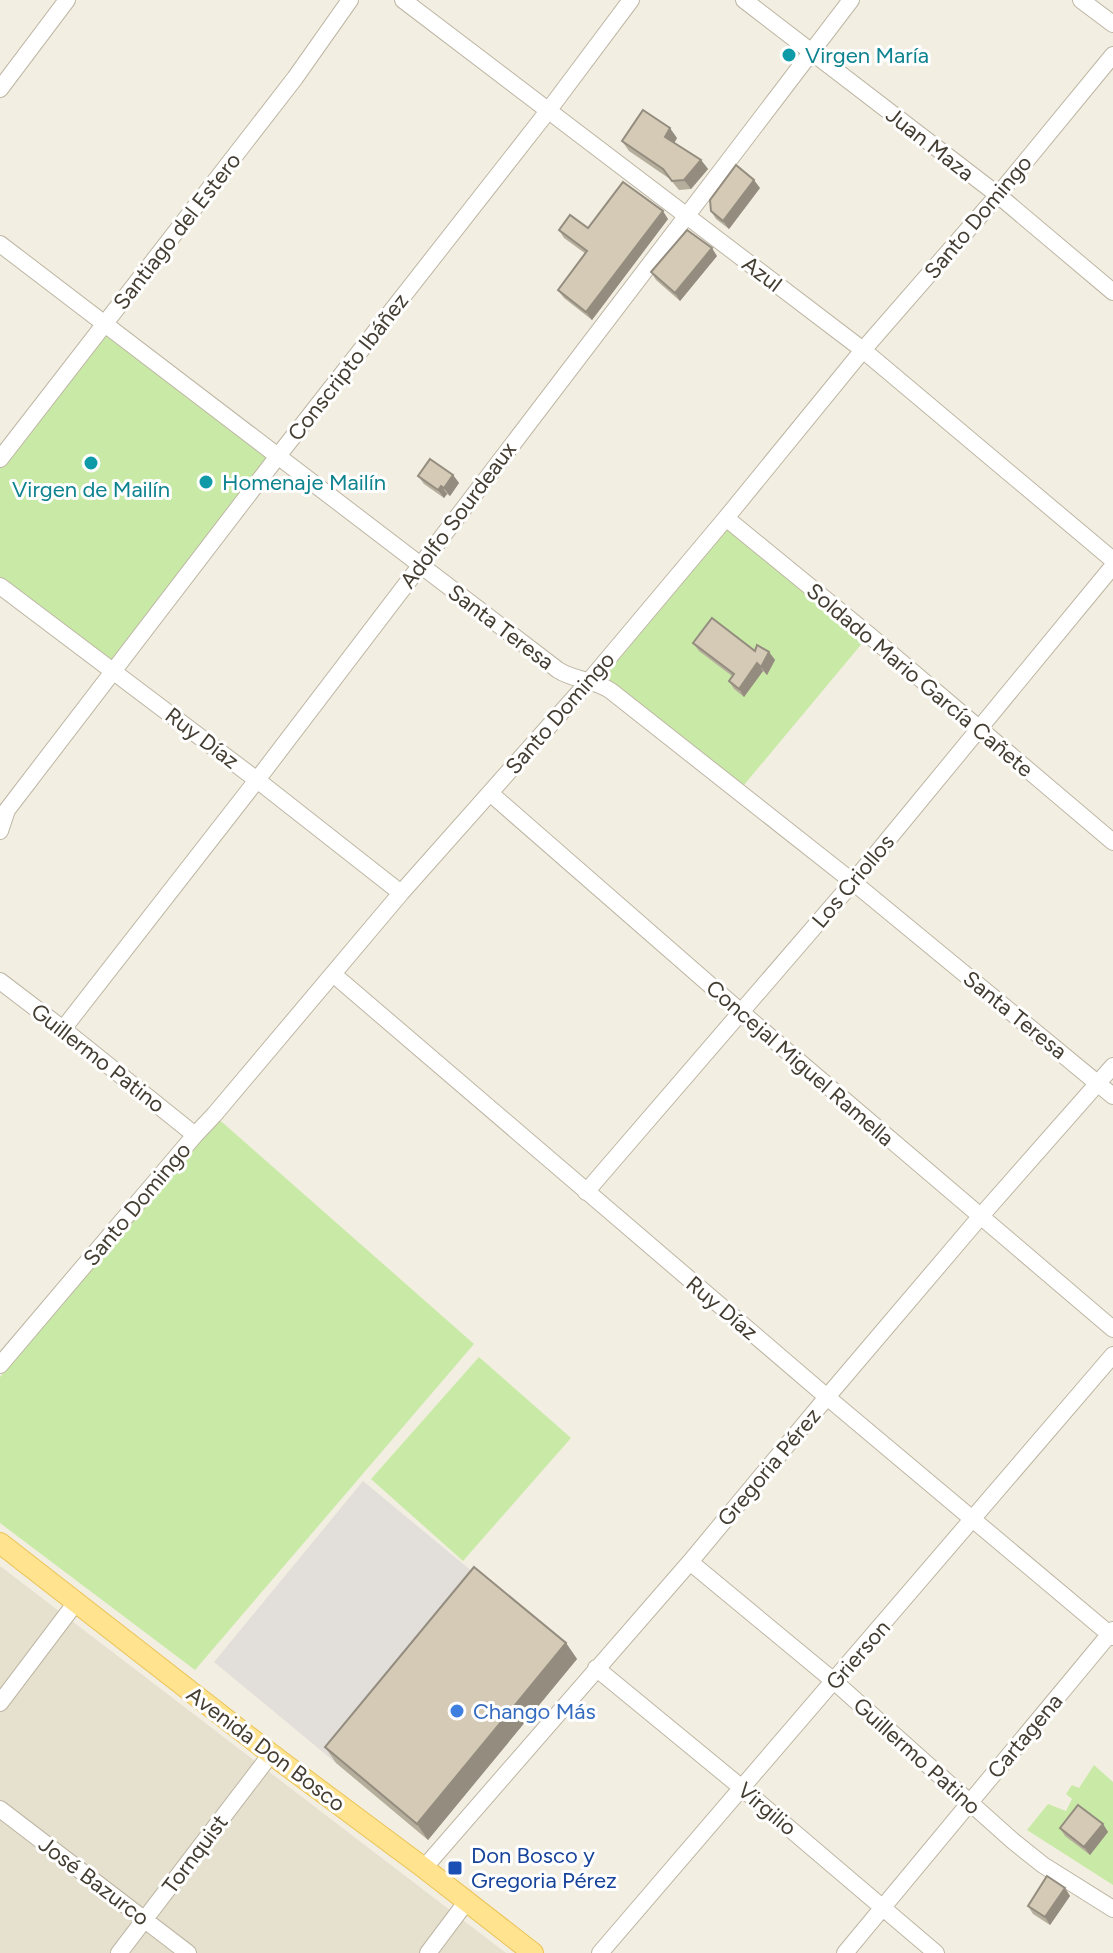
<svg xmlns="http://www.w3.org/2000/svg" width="1113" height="1953" font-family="Figtree,sans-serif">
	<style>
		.residential { fill: #e6e0cf }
		.green { fill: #c9eaa7 }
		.parking { fill: #e2dfdb }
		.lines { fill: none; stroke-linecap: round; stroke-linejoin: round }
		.minor-casing { stroke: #beb6a4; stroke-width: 18 }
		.major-casing { stroke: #ebc357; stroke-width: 22 }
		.minor { stroke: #fff; stroke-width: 16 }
		.major { stroke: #ffe38e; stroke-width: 20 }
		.wall { fill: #b6ae9d }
		.shaded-wall { fill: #948d7f }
		.building { fill: #d4cab6; stroke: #948d7f; stroke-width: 2 }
		.culture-dot { fill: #0f9aa8; stroke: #fff; stroke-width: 3 }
		.shop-dot { fill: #3f7fe0; stroke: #fff; stroke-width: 3 }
		.transit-dot { fill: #1a4fb4; stroke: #fff; stroke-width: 3 }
		.labels { text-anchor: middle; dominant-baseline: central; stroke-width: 6; stroke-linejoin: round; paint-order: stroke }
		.culture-label { font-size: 22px; fill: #0d838f; stroke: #fff; text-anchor: start }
		.street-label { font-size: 22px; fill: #443d32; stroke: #fff }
		.shop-label { font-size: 22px; fill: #366cbe; stroke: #fff; text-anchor: start }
		.transit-label { font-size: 22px; fill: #164399; stroke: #fff; text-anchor: start }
	</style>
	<rect width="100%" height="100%" fill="#f2eee1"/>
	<path class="residential" d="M0,1566L506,1953H0Z"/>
	<path class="green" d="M105,324L278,456L114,672L0,586V459Z
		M726,518L869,635L739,791L590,681Z
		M214,1115L474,1344L195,1670L0,1523V1377Z
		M479,1357L571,1438L463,1561L371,1479Z
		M1094,1765L1113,1782V1885L1027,1830L1048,1804L1066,1811L1072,1799L1066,1794L1072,1785L1079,1788Z"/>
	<path class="parking" d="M363,1481L485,1582L336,1763L214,1662Z"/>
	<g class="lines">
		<g class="minor-casing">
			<path id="minor" d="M403,0L863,350L1113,560
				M744,0L998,195L1113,292
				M1081,0L1113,24
				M0,89L67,0
				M0,244L558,670C575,681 594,679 611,691L853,882L1113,1096
				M0,459L295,78L350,0
				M726,518L869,635L1113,842
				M0,586L257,780L401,893
				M490,793L741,1012L1113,1329
				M0,831L7,810L278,456L548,111L631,0
				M333,974L827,1397L1113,1637
				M0,981L63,1029L195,1135
				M63,1029L257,780L851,0
				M586,1192L853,882L1113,566
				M0,1365L195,1135L214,1115L401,893L590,680L726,518L863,350L998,195L1113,55
				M690,1562L835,1682L1013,1841L1043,1865L1113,1909
				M596,1668L742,1788L936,1953
				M0,1703L77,1601
				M0,1809L188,1953
				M424,1868L690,1562L827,1397L980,1217L1113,1066
				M119,1953L271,1754
				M428,1953L467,1901
				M600,1953L1113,1355
				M845,1953L1113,1630"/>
		</g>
		<g class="major-casing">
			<path id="major" d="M0,1543L271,1754L424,1868L533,1953"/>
		</g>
		<use href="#minor" class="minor"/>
		<use href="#major" class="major"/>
	</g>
	<path class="wall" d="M677,138L674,143L701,160L708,169L691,189L679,190L670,179L629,151L622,141Z
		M760,188L729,229L716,219L711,211Z
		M668,219L592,320L564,298L558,290L586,254L564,238L559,230L588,228Z
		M717,256L680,301L656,280L651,272Z
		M453,475L459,483L450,496L447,494L444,498L424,484L418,476Z
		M693,643L755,651L769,652L775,660L767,675L763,671L744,697L734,689L729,681L732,676L699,651Z
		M566,1643L577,1659L428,1840L336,1763L325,1747Z
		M1103,1824L1108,1832L1090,1855L1065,1836L1060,1828Z
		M1065,1888L1070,1896L1050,1925L1033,1914L1028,1906Z"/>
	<path class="shaded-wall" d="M670,128L677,138L672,147L665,137Z
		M701,160L708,169L691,189L684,180Z
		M754,180L760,188L729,229L723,221Z
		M663,211L668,219L592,320L586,312Z
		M712,248L717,256L680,301L675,293Z
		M453,475L459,483L450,496L444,488Z
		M441,486L447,494L444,498L438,490Z
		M769,652L775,660L767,675L761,667Z
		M757,663L763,671L744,697L739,689Z
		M566,1643L577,1659L428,1840L417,1824Z
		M1103,1824L1108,1832L1090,1855L1084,1847Z
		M1065,1888L1070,1896L1050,1925L1045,1917Z"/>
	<path class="building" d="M643,110L670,128L665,137L701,160L684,180L672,181L663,169L622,141Z
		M736,165L754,180L723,221L711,211L710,200Z
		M623,182L663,211L586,312L558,290L587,251L559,230L570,215L588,228Z
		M687,230L712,248L675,293L651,272Z
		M430,459L453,475L444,488L441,486L438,490L418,476Z
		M712,618L755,651L757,645L769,652L761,667L757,663L739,689L729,681L734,674L693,643Z
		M474,1567L566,1643L417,1824L325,1747Z
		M1078,1805L1103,1824L1084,1847L1060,1828Z
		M1047,1876L1065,1888L1045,1917L1028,1906Z"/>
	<g class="culture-dot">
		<circle cx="789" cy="55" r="8"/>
		<circle cx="91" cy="463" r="8"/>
		<circle cx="206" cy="482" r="8"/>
	</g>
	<circle class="shop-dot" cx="457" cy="1711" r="8"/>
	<rect class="transit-dot" x="447" y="1860" width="16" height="16" rx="4"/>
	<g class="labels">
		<g class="culture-label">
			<text x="805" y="55">Virgen María</text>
			<text x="222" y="482">Homenaje Mailín</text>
			<text x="91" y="489" text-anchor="middle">Virgen de Mailín</text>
		</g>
		<g class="street-label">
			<text transform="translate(930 144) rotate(38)">Juan Maza</text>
			<text transform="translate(978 217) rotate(-50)">Santo Domingo</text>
			<text transform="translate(177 231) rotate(-52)">Santiago del Estero</text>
			<text transform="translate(762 274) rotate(37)">Azul</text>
			<text transform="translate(348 367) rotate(-52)">Conscripto Ibáñez</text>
			<text transform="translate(458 515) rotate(-53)">Adolfo Sourdeaux</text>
			<text transform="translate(501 627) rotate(37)">Santa Teresa</text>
			<text transform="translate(920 680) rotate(40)">Soldado Mario García Cañete</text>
			<text transform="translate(560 713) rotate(-49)">Santo Domingo</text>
			<text transform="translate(202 738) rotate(37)">Ruy Díaz</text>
			<text transform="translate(853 881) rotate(-50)">Los Criollos</text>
			<text transform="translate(1015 1015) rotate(39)">Santa Teresa</text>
			<text transform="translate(98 1058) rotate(38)">Guillermo Patino</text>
			<text transform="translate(800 1063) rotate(41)">Concejal Miguel Ramella</text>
			<text transform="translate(137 1204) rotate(-50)">Santo Domingo</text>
			<text transform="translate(722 1308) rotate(40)">Ruy Díaz</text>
			<text transform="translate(769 1467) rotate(-50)">Gregoria Pérez</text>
			<text transform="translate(858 1655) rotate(-49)">Grierson</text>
			<text transform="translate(1025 1736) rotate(-50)">Cartagena</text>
			<text transform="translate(266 1749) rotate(37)">Avenida Don Bosco</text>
			<text transform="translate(917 1756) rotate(42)">Guillermo Patino</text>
			<text transform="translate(767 1809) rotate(40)">Virgilio</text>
			<text transform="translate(195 1854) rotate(-53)">Tornquist</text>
			<text transform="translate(94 1881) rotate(37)">José Bazurco</text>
		</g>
		<g class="shop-label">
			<text x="473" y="1711">Chango Más</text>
		</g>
		<g class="transit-label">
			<text x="471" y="1855">Don Bosco y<tspan x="471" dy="25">Gregoria Pérez</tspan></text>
		</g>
	</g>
</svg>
